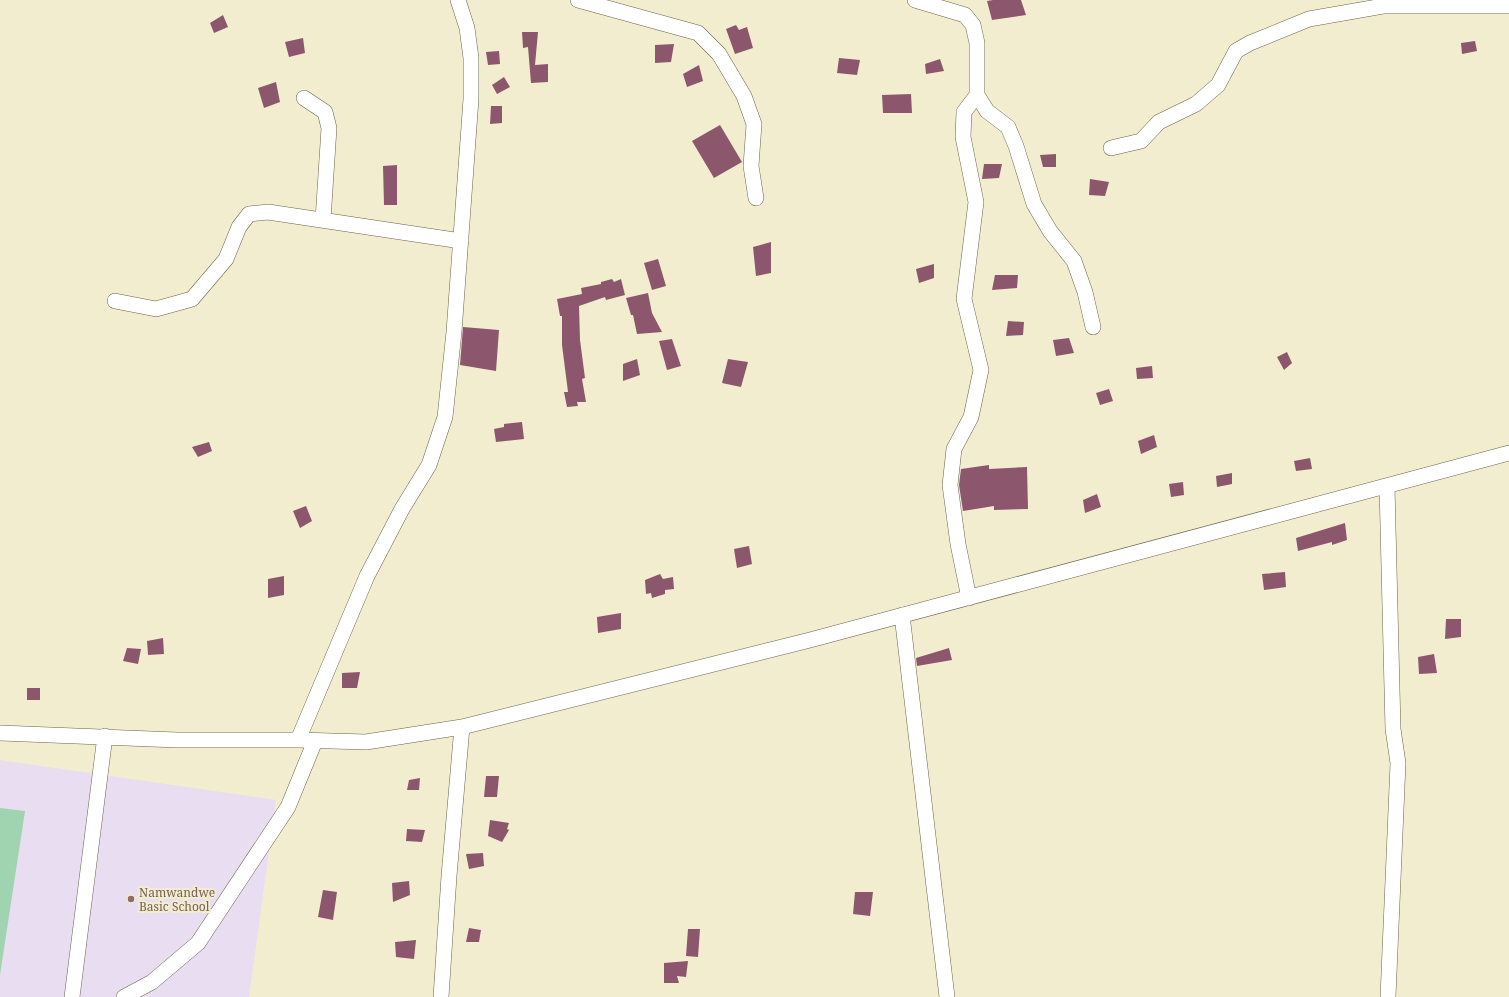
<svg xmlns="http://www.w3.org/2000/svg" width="1509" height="997" font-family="'Noto Serif',serif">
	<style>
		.education { fill: #e8ddf1 }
		.green { fill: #a0d4b0 }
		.building { fill: #8c576d }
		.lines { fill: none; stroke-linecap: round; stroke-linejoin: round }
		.minor-casing { stroke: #69634a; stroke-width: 16 }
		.minor { stroke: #fff; stroke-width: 15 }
		.education-dot { fill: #8d6e63; stroke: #f3edd0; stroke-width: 1.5 }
		.labels { text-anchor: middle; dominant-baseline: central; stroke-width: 4; stroke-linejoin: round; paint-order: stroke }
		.education-label { font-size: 12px; fill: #785e54; stroke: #f3edd0; text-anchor: start }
	</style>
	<rect width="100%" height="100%" fill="#f3edd0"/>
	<path class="education" d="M0,760L276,800L249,997H0Z"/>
	<path class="green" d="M0,808L25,811L0,975Z"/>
	<path class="building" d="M993,0H1021L1026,15L992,20L987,1Z
		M223,15L228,27L214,33L210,23Z
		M736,25L739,30L747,27L753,48L735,54L726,29Z
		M522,32H538L535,65L548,64V82L531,83L528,47L523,48Z
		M303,38L305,53L289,57L285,42Z
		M1475,41L1477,51L1462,54L1461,43Z
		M674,44L671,62L655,63V45Z
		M499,51L500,64L488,65L486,52Z
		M839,58L860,60L857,75L837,73Z
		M940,59L944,71L926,74L925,64Z
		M699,65L703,81L687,87L683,74Z
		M504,77L510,87L497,94L492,85Z
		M276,82L280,102L264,108L258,88Z
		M911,94L912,113H883L882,95Z
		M491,106H502V123L490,124Z
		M720,125L742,162L714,178L692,141Z
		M1056,154V167H1043L1040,155Z
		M984,164H1002L999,178L982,179Z
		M397,165V205H384L383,166Z
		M1090,179L1109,182L1105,196L1089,195Z
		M771,242V273L756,276L753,247Z
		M658,259L666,286L652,290L644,263Z
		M934,264V278L919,283L916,269Z
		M995,275H1018L1017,288L992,290Z
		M612,279L614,282L621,279L625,295L606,300L605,297L579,306L580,340L585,378L582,379L586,402H577L578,406L567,407L564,392H568L562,345V316H560L557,299L582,294L581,288L601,284V282Z
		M648,293L652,313L662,332L637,334L633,315H631L626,298Z
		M1008,321L1024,322L1023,335L1006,336Z
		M463,327L499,330L496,371L460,365Z
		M1069,338L1074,353L1056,356L1053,340Z
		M672,339L681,366L667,370L659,341Z
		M1287,352L1292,363L1284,370L1277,357Z
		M637,359L640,375L623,381V364Z
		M728,359L748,362L741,387L722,383Z
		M1152,366L1153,378L1137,379L1136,368Z
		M1109,389L1113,401L1100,405L1096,393Z
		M522,422L524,439L496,442L494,429L504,427V424Z
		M1154,435L1157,447L1141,454L1138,441Z
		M209,442L212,451L198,457L192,447Z
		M1310,458L1312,469L1296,471L1294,461Z
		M989,465V469L1027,467L1028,509L994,510V506L963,511L959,485L961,469Z
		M1232,473V484L1217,487L1216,476Z
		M1183,482L1184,495L1171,497L1169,484Z
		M1097,494L1101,507L1085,513L1083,500Z
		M306,506L312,521L300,528L293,511Z
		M1345,523L1347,540L1332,545V542L1298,551L1296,538Z
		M749,546L752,564L737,568L734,549Z
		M1285,572L1286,587L1264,590L1262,574Z
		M660,574L663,579L673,577L674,589L665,590V594L652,598L651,593L646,594L645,580Z
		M284,576V595L268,598V579Z
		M621,613V629L598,633L597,617Z
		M1446,619H1461V637L1445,639Z
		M163,638L164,654L148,655L147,641Z
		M127,648L141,649L138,664L123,661Z
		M949,648L952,660L917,666L916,658Z
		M1434,654L1437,673L1419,674L1418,657Z
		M360,672L357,688H342V673Z
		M27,688H40V700H27Z
		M486,776H499L497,797H484Z
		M420,778L419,790H407L409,780Z
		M490,820L509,823L507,829L509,830L502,842L488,836Z
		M407,829L425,830L422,842L406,841Z
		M483,853L484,866L469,869L466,854Z
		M409,881L410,895L393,902L392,883Z
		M323,890L337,892L333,920L318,917Z
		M855,892H873L870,916L853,914Z
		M469,928L481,930L479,942H466Z
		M688,929H700L698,957L686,956Z
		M416,940L414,959L396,957L395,942Z
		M688,961L686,977L677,976L679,983H664V963Z"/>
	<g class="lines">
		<g class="minor-casing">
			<path id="minor" d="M578,0L698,33L719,54L744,96L754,124L751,166L756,198
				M915,0L965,15L973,25L977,43V95L987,111L1008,127L1016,146L1034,204L1050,231L1074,261L1085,292L1093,327
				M304,98L325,112L329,128L323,220
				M1111,148L1141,141L1159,122L1196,104L1218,85L1236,51L1250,43L1309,19L1383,6H1509
				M115,301L156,309L192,299L226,259L239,227L249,214L268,212L461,241
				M1387,486L1393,729L1398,763L1388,997
				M969,598L958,544L950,485L954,449L971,417L981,370L964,299L976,202L963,137L964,112L977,95
				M902,615L947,997
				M0,733L177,740H298L367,576L402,509L429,465L445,417L454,332L471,99V58L467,28L458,0
				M298,740L366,742L462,727L810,640L1509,453
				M72,997L105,736
				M124,997L152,982L198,943L288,807L315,741
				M441,997L449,876L462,727"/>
		</g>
		<use href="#minor" class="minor"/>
	</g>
	<circle class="education-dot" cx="131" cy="899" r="4"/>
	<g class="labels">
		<g class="education-label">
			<text x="139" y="892">Namwandwe<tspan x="139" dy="14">Basic School</tspan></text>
		</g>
	</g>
</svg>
